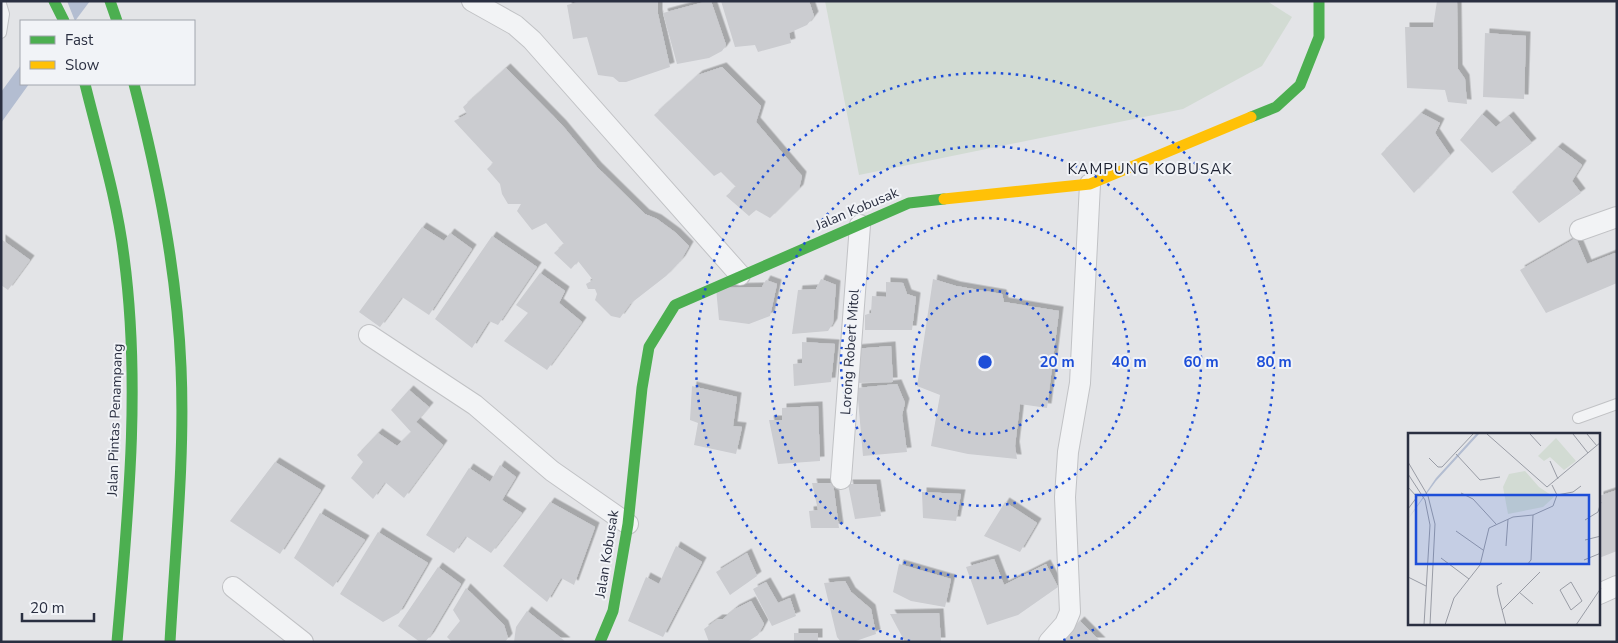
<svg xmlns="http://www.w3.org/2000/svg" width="1618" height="643" font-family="'Nunito Sans',sans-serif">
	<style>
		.green { fill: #d2dbd3 }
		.water { fill: #b3bdd1 }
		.building { fill: #cbccd0; filter: url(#shadow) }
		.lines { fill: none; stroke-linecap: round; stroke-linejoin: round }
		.lane-casing { stroke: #c1c2c5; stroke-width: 12 }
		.street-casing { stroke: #c1c2c5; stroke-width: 22 }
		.lane { stroke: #f2f3f5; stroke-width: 10 }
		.street { stroke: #f2f3f5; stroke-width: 20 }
		.fast { stroke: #4caf50; stroke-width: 11 }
		.slow { stroke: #ffc107; stroke-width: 11 }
		.ring { fill: none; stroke: #1d4ed8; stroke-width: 2.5; stroke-dasharray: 2.5 5 }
		.labels { text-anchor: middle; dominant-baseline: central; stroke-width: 4; stroke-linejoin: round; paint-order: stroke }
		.street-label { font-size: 14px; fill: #2a2f41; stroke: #f1f3f7 }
		.neighbourhood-label { font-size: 15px; letter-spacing: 1px; fill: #1c2131; stroke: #f1f3f7 }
		.inset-road { fill: none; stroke: #999ca5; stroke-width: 1 }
		.view { fill: #1d4ed8; fill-opacity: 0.15; stroke: #1d4ed8; stroke-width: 2.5 }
		.inset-edge { fill: none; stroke: #2a2f41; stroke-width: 2.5 }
		.centre { fill: #1d4ed8; stroke: #f1f3f7; stroke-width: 2.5 }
		.ring-label { font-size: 15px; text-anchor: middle; font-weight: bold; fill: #1d4ed8; stroke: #f1f3f7; stroke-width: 4; stroke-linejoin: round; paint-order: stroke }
	</style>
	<defs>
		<filter id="shadow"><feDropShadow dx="4.5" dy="-4.5" stdDeviation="0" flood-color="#0004"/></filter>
	</defs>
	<rect width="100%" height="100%" fill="#e3e4e7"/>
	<path class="green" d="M825,1H1267L1292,17L1262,66L1183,109L859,175Z"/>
	<path class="water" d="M67,1H90L75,21Z
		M21,65V84H29L1,123V92Z"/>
	<path class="building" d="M582,1H658V14L670,67L626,82H619L613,77L598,75L587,37L573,39L567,5Z
		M708,1H711L726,45L722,51L709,58L677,64L663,13Z
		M721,1H809L814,16L807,25L789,33L791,43L758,52L755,45L735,47Z
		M1437,1H1457L1458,69L1465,79L1467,104L1448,102L1445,90L1407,88L1405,27H1433Z
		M1485,33L1526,36L1524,99L1483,97Z
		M722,67L761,106L756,122L802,176L799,189L770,218L756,210L749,216L726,196L736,187L721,172L714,176L654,115L698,75Z
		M506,68L562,125L597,167L645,214L657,219L676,233L689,246L681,260L666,276L630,304L620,318L611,316L595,300L597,294L595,289H588L586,284L593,280L578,261L571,269L554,253L564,244L546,223L532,230L517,211L521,204H508L502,194L500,184L487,169L493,163L454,121L467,114L463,107Z
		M1421,113L1440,123L1435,133L1450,155L1414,193L1381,154Z
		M1482,114L1496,127L1509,116L1532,143L1492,173L1460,140Z
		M1558,147L1582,165L1572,181L1581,193L1539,223L1512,192Z
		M422,227L444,241L450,233L472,249L429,315L402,297L380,327L359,312Z
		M492,236L537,267L498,325L489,321L472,348L435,319Z
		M1576,238L1587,264L1615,253L1617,255V283L1546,313L1520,270Z
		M1,239L30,260L8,290L1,285Z
		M540,273L565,291L559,303L582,322L547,370L504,341L528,313L516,305Z
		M821,279L836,285L833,323L828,331L792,334L798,290L816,289Z
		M933,279L956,286L1002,294L1004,302L1059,311L1047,408L1020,404L1015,446L1017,459L968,454L931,446L940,395L917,386Z
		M766,280L777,284L770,316L749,324L719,320L716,288L762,287Z
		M886,282L903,283L907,294L916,297L912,330H865V315L871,313L872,296L886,297Z
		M802,342L835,344L831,382L794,386L793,364L802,363Z
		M891,346L893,382L857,383L854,349Z
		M897,384L905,403L902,415L907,452L863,456L857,388Z
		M692,386L737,397L733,426L742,427L736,454L694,445L698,423L690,420Z
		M409,390L429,407L416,422L443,445L404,498L385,482L373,499L351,478L363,462L357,455L378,433L397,446L411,432L391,410Z
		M818,406L820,461L778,464L769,420H782V408Z
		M275,462L321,490L280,554L230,521Z
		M500,465L516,477L502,500L522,513L491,553L466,536L454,553L426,535L469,468L490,482Z
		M812,483H833L839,528H811L809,511L818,510Z
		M848,484H876L881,516L855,519Z
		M1617,490V551L1599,558V496Z
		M922,492L961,494L956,521L923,518Z
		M550,502L595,527L574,585L561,578L547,602L503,566Z
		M1005,502L1037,523L1020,552L984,536Z
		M320,513L365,540L333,587L294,558Z
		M378,532L428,563L399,613L383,622L340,594Z
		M676,546L702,562L663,637L628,621L646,577L659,584Z
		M747,553L757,576L730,595L716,572Z
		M994,559L1004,585L1046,564L1058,587L1018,615L987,625L966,567Z
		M899,564L951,579L945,607L911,601L893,592Z
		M438,567L461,584L430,636L425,642H420L398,626Z
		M845,581L851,592L871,609L876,634L853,642H841L837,637L824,583Z
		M766,582L778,603L790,598L796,616L772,626L753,589Z
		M466,588L504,625L508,638L505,642H452L447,637L460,621L453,610Z
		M751,601L764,624L758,635L747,642H709L704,629L718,619H723L735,609Z
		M527,611L566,642H514L516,627Z
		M939,613L941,642H905L890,614Z
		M1080,621L1101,642H1059Z
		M794,633H818V642H794Z"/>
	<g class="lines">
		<g class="lane-casing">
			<path id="lane" d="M1,4L4,14L1,33
				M1578,418L1617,404"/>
		</g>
		<g class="street-casing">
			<path id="street" d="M472,1L515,25L532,40L740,275
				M1580,230L1617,217
				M369,335L475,405L552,471L628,524
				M841,479L860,225
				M233,587L303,642
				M1599,594L1617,586
				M1049,642L1065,624L1070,612L1065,497L1068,452L1080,383L1090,184"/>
		</g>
		<use href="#lane" class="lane"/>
		<use href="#street" class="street"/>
		<path class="fast" d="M54,1L64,21
			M110,1L117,21
			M85,84C99,141 117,199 124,257C141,385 128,514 117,642
			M134,84C158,177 177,271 181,367C185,458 175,551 170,642
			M1251,117L1276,107L1300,85L1319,37V1
			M600,642L613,611L628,524L642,388L649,347L675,305L909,203L944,199"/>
		<path class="slow" d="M944,199L1090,184L1251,117"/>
	</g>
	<g class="ring">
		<circle cx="985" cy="362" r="72"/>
		<circle cx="985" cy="362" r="144"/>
		<circle cx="985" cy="362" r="216"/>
		<path d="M910 641A289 289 0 1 1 1060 641"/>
	</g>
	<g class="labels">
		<g class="street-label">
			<text transform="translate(857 209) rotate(-23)">Jalan Kobusak</text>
			<text transform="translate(850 352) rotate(-86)">Lorong Robert Mitol</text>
			<text transform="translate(115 420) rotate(-88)">Jalan Pintas Penampang</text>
			<text transform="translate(607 554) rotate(-81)">Jalan Kobusak</text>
		</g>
		<g class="neighbourhood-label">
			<text x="1150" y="169">KAMPUNG KOBUSAK</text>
		</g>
	</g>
	<g transform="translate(1408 433)">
		<rect width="192" height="192" fill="#e3e4e7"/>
		<path d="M148,5L168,28L156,37L142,24L136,28L130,23ZM117,38L131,54L146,64L135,74L100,81L95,54L101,41Z" fill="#d2dbd3"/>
		<path d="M68,1H71L28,48L0,86L28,45Z" fill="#b3bdd1"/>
		<path class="inset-road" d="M79,1L139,54L193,9M122,1L133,13M165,1L180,20M179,1L189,13M48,21L72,47L92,44M21,25L30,34H34L65,1M142,28L150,46M0,29L20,63L27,91L22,192M0,41L17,67L22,92L16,192M0,54L9,64L0,76M53,60L65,66L88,91M149,62L165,59L173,53M177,87L190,79L193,69M48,98L75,117M177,107L193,103M98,113L100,86M33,125L61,146M176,127L193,120M119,132L123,127L125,82M0,144L18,153M163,149L174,168L163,177L152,157ZM94,150L89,153L90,161L98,192M111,159L125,171M94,177L132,139M37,192L46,165L72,132L81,95L105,84L125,82L145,73L149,62L144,52M168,192L193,155"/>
		<path class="view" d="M8,62H181V131H8Z"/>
		<rect width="192" height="192" class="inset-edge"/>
	</g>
	<circle cx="985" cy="362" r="8" class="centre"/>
	<g class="ring-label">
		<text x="1057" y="367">20 m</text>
		<text x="1129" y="367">40 m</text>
		<text x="1201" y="367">60 m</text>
		<text x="1274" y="367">80 m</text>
	</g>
	<rect width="1618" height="643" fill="none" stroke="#2a2f41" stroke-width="5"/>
	<rect x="20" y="20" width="175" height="65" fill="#f1f3f7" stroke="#a1a5ae"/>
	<rect x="30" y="36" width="25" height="8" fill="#4caf50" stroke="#a1a5ae"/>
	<text x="65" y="45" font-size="15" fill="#2a2f41">Fast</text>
	<rect x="30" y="61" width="25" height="8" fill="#ffc107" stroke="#a1a5ae"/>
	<text x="65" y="70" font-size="15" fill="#2a2f41">Slow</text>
	<path d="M22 613v8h72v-8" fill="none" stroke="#2a2f41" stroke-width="2.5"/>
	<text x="30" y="613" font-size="15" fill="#2a2f41" stroke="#f1f3f7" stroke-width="4" paint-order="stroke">20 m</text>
</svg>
